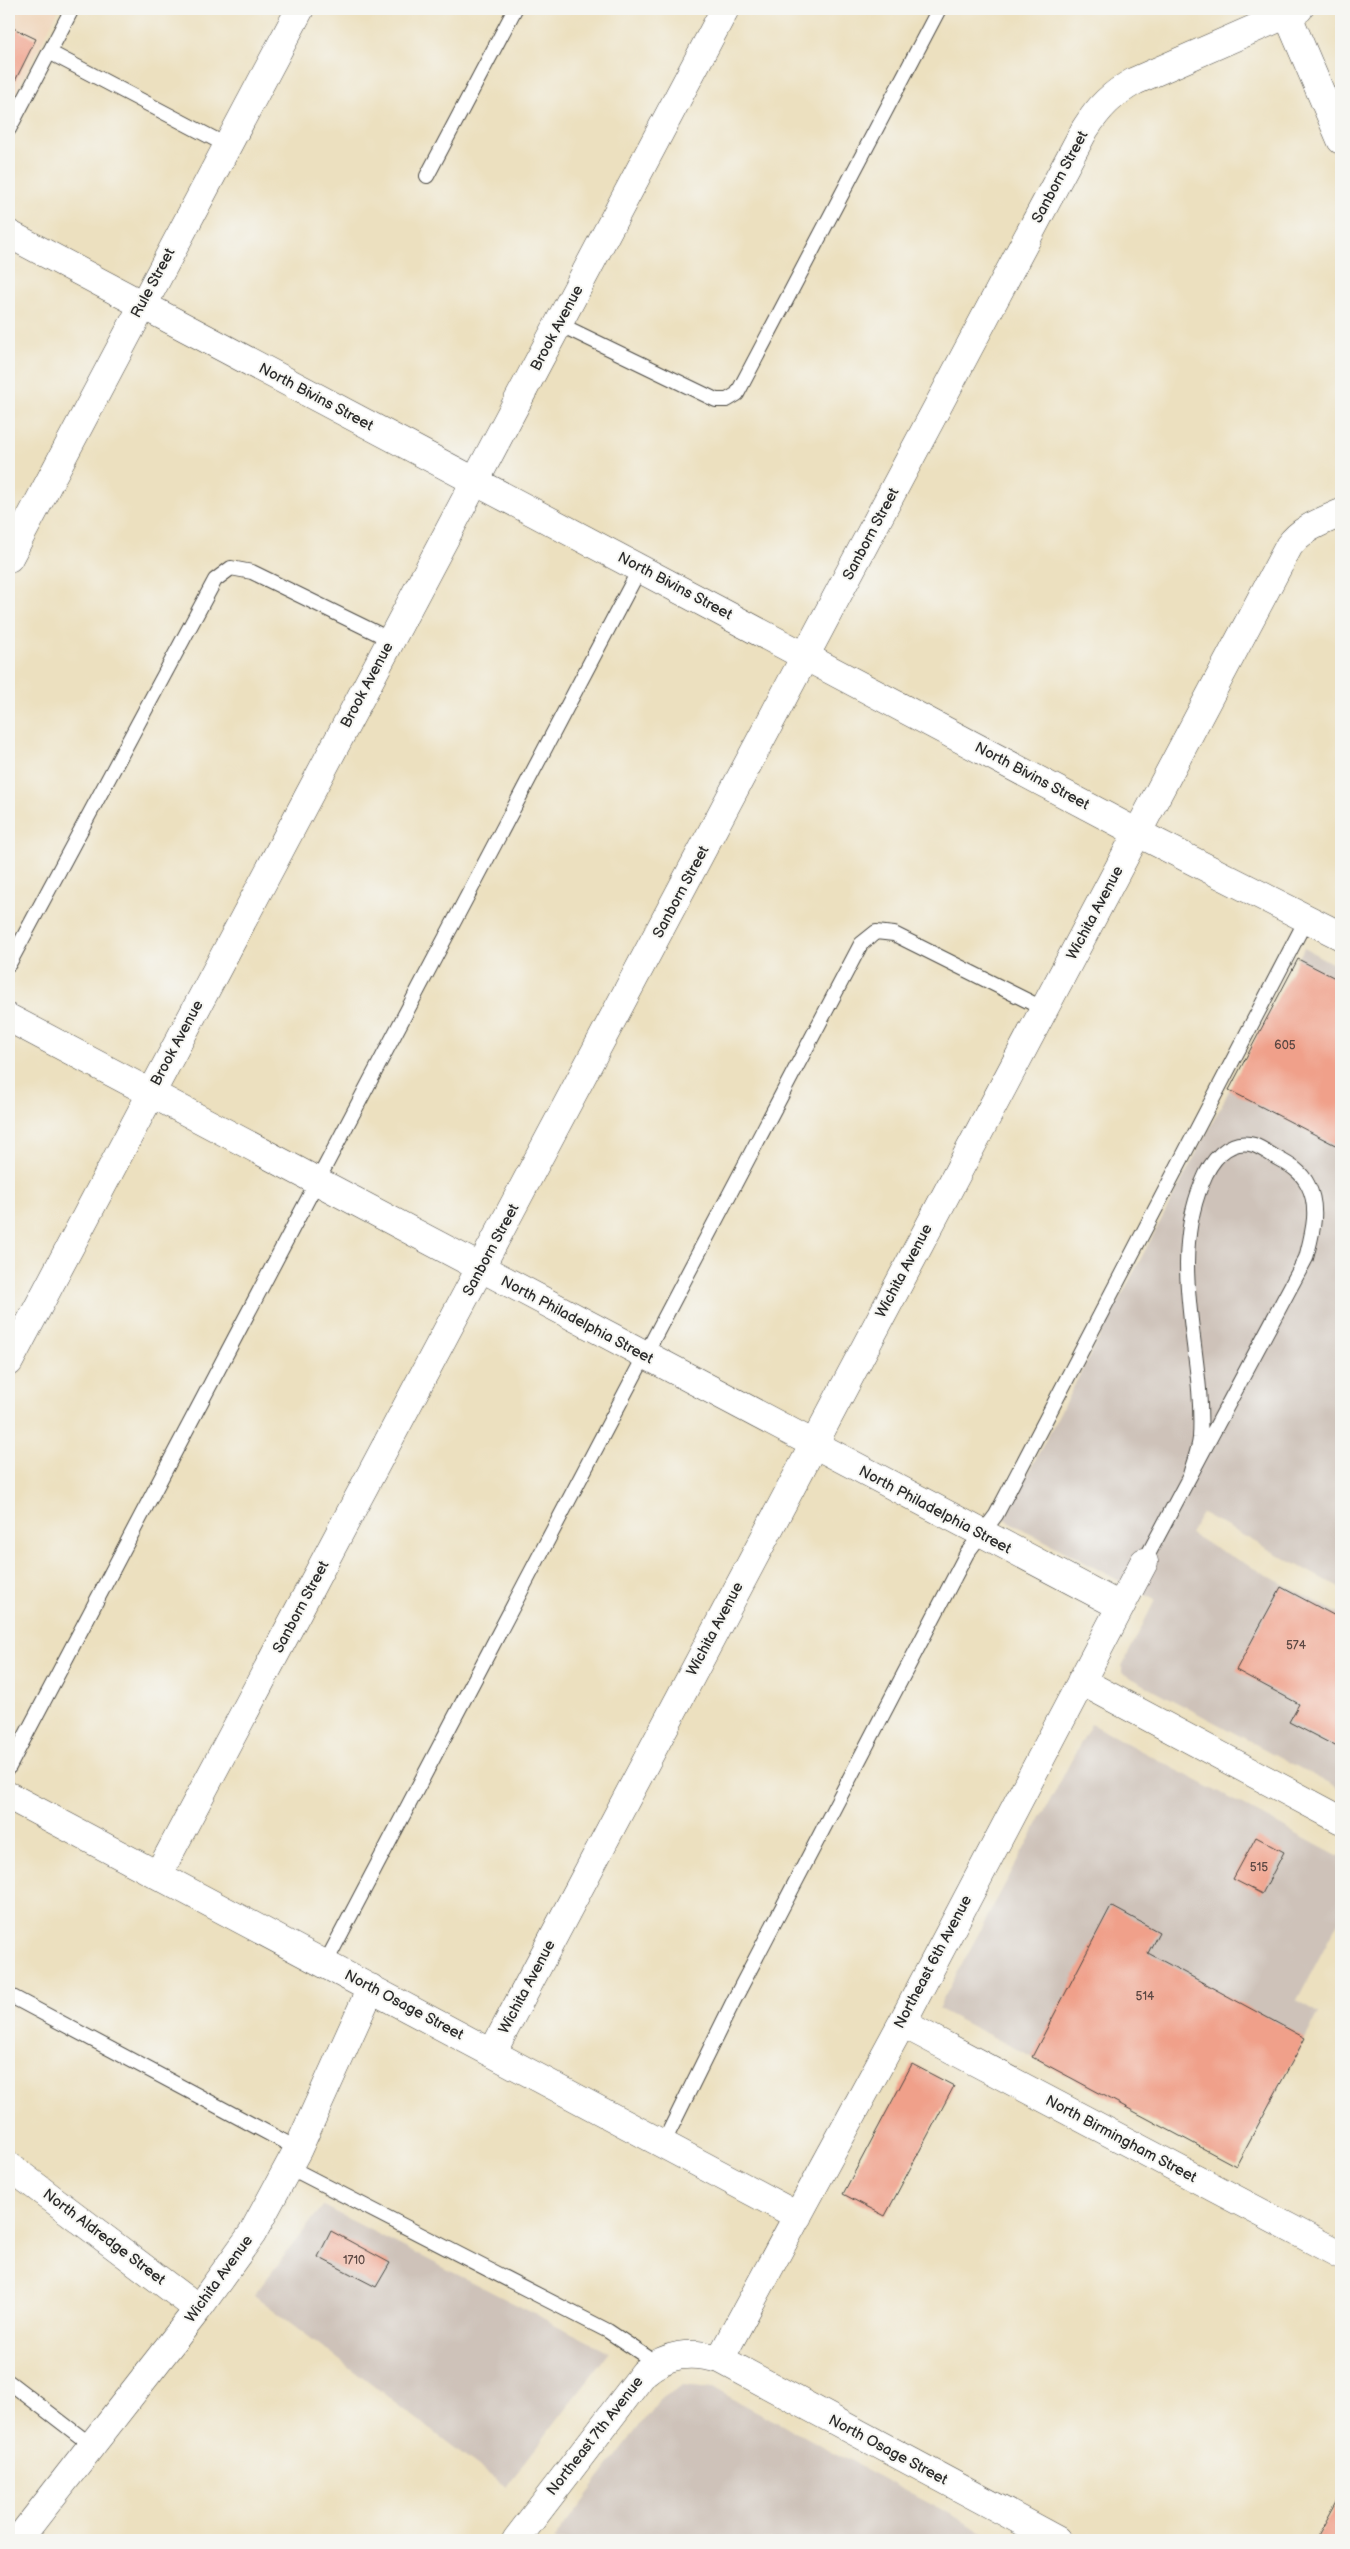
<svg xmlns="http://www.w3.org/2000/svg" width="1350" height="2549" font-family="'Balsamiq Sans',sans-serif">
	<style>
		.built { fill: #f0d6bc }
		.industrial { fill: #cec2b9 }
		.building { fill: #f0a08a }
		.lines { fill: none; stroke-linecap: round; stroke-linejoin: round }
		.lane-casing { stroke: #484641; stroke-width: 16 }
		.street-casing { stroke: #484641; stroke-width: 29 }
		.secondary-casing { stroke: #484641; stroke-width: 29 }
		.lane { stroke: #fff; stroke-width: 14 }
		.street { stroke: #fff; stroke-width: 28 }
		.secondary { stroke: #fff; stroke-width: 28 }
		.labels { text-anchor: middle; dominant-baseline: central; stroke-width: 4; stroke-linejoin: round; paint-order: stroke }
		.number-label { font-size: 12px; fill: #5c4843 }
		.street-label { font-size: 15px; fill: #2b2b2b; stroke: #f6f6f2 }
	</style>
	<rect width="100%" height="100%" fill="#f6f6f2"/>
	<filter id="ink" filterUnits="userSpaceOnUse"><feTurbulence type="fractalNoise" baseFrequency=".02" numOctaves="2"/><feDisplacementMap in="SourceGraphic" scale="10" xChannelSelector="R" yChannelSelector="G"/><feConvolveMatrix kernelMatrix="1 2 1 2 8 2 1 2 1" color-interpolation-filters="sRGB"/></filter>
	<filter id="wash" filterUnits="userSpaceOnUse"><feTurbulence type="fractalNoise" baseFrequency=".0096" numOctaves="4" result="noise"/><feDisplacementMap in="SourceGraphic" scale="20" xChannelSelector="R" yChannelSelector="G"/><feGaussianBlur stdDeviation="1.12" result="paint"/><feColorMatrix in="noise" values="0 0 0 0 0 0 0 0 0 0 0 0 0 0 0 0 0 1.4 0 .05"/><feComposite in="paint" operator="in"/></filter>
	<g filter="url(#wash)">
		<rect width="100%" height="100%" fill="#ece0bf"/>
		<path class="built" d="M9,9H59L9,107Z"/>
		<path class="industrial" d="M1304,948L1341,968V1589L1202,1513L1190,1534L1341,1615V1790L1122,1673V1666L1155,1600L1004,1519Z
			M1091,1724L1341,1858V1916L1297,2000L1319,2013L1236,2166L1079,2081L938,2009Z
			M323,2206L609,2352L506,2487L254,2295Z
			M683,2385L713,2388L998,2540H553L659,2400Z"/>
		<g id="blocks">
			<path class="building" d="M9,26L36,39L9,93Z
				M1298,959L1341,981V1148L1229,1090Z
				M1281,1587L1341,1619V1749L1289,1722L1299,1704L1236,1670Z
				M1256,1837L1284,1852L1262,1894L1233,1879Z
				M1111,1906L1159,1932L1148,1953L1305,2038L1236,2166L1032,2057Z
				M912,2064L954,2086L885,2216L843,2194Z
				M331,2231L390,2263L376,2287L318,2257Z
				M1341,2495V2540H1316Z"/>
		</g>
	</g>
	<g filter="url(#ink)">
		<use href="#blocks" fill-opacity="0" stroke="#484641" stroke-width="1"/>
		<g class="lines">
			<g class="lane-casing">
				<path id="lane" d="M49,52L226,145
					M9,129L72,9
					M427,176L515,9
					M559,324L716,400H727L737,394L939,9
					M9,964L215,580L231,568L252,572L391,640
					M1144,1562L1306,1258C1312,1234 1320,1209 1308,1185C1301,1171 1290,1165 1277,1158C1270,1154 1262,1148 1254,1145C1228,1137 1210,1162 1202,1183C1167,1269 1205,1352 1200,1438C1199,1450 1193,1463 1190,1475
					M9,1767L640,568
					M325,1964L861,944L876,932L894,934L1044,1009
					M9,1995L298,2149
					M663,2144L734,2000L967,1553L996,1515L1307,918
					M289,2167L608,2331L656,2363
					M9,2382L91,2445"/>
			</g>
			<g class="street-casing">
				<path id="street" d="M9,234L1138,833L1341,936
					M9,558L300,9
					M9,1018L1120,1606
					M9,1362L725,9
					M1081,1681L1341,1820
					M9,1796L798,2216
					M158,1875L1085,129C1099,107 1112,94 1135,81L1299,9
					M902,2023L1341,2255
					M492,2053L1289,546C1302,528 1321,522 1341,513
					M9,2166L198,2309
					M720,2359L902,2023L1144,1562
					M18,2540L198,2309L252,2234L298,2149L371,1988"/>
			</g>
			<g class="secondary-casing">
				<path id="secondary" d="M1285,9L1341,140
					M516,2540L644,2373C668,2353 690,2351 720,2359L1057,2540"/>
			</g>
			<use href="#lane" class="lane"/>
			<use href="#street" class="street"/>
			<use href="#secondary" class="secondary"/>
		</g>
	</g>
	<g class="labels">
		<g class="number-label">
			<text x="1285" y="1045">605</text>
			<text x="1296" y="1645">574</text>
			<text x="1259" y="1867">515</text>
			<text x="1145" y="1996">514</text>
			<text x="354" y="2260">1710</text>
		</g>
		<g class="street-label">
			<text transform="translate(1060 177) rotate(-62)">Sanborn Street</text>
			<text transform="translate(153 283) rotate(-62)">Rule Street</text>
			<text transform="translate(557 328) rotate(-62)">Brook Avenue</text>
			<text transform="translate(316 397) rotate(28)">North Bivins Street</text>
			<text transform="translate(871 534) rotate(-62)">Sanborn Street</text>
			<text transform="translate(675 586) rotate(28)">North Bivins Street</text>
			<text transform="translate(367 685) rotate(-62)">Brook Avenue</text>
			<text transform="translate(1032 776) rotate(28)">North Bivins Street</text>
			<text transform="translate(681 892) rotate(-62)">Sanborn Street</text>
			<text transform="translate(1095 913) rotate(-62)">Wichita Avenue</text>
			<text transform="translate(177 1043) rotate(-62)">Brook Avenue</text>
			<text transform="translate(491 1250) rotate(-62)">Sanborn Street</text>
			<text transform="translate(904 1271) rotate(-62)">Wichita Avenue</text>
			<text transform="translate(577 1320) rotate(28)">North Philadelphia Street</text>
			<text transform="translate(935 1510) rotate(28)">North Philadelphia Street</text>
			<text transform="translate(301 1607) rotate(-62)">Sanborn Street</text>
			<text transform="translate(715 1629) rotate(-62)">Wichita Avenue</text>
			<text transform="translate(933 1962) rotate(-62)">Northeast 6th Avenue</text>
			<text transform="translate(527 1987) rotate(-62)">Wichita Avenue</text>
			<text transform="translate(404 2005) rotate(28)">North Osage Street</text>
			<text transform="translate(1121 2139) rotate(28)">North Birmingham Street</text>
			<text transform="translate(104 2237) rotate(37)">North Aldredge Street</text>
			<text transform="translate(219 2279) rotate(-54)">Wichita Avenue</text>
			<text transform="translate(595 2436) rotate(-52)">Northeast 7th Avenue</text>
			<text transform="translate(888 2450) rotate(28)">North Osage Street</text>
		</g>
	</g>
	<rect width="1350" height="2549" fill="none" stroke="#f6f6f2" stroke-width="30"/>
</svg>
